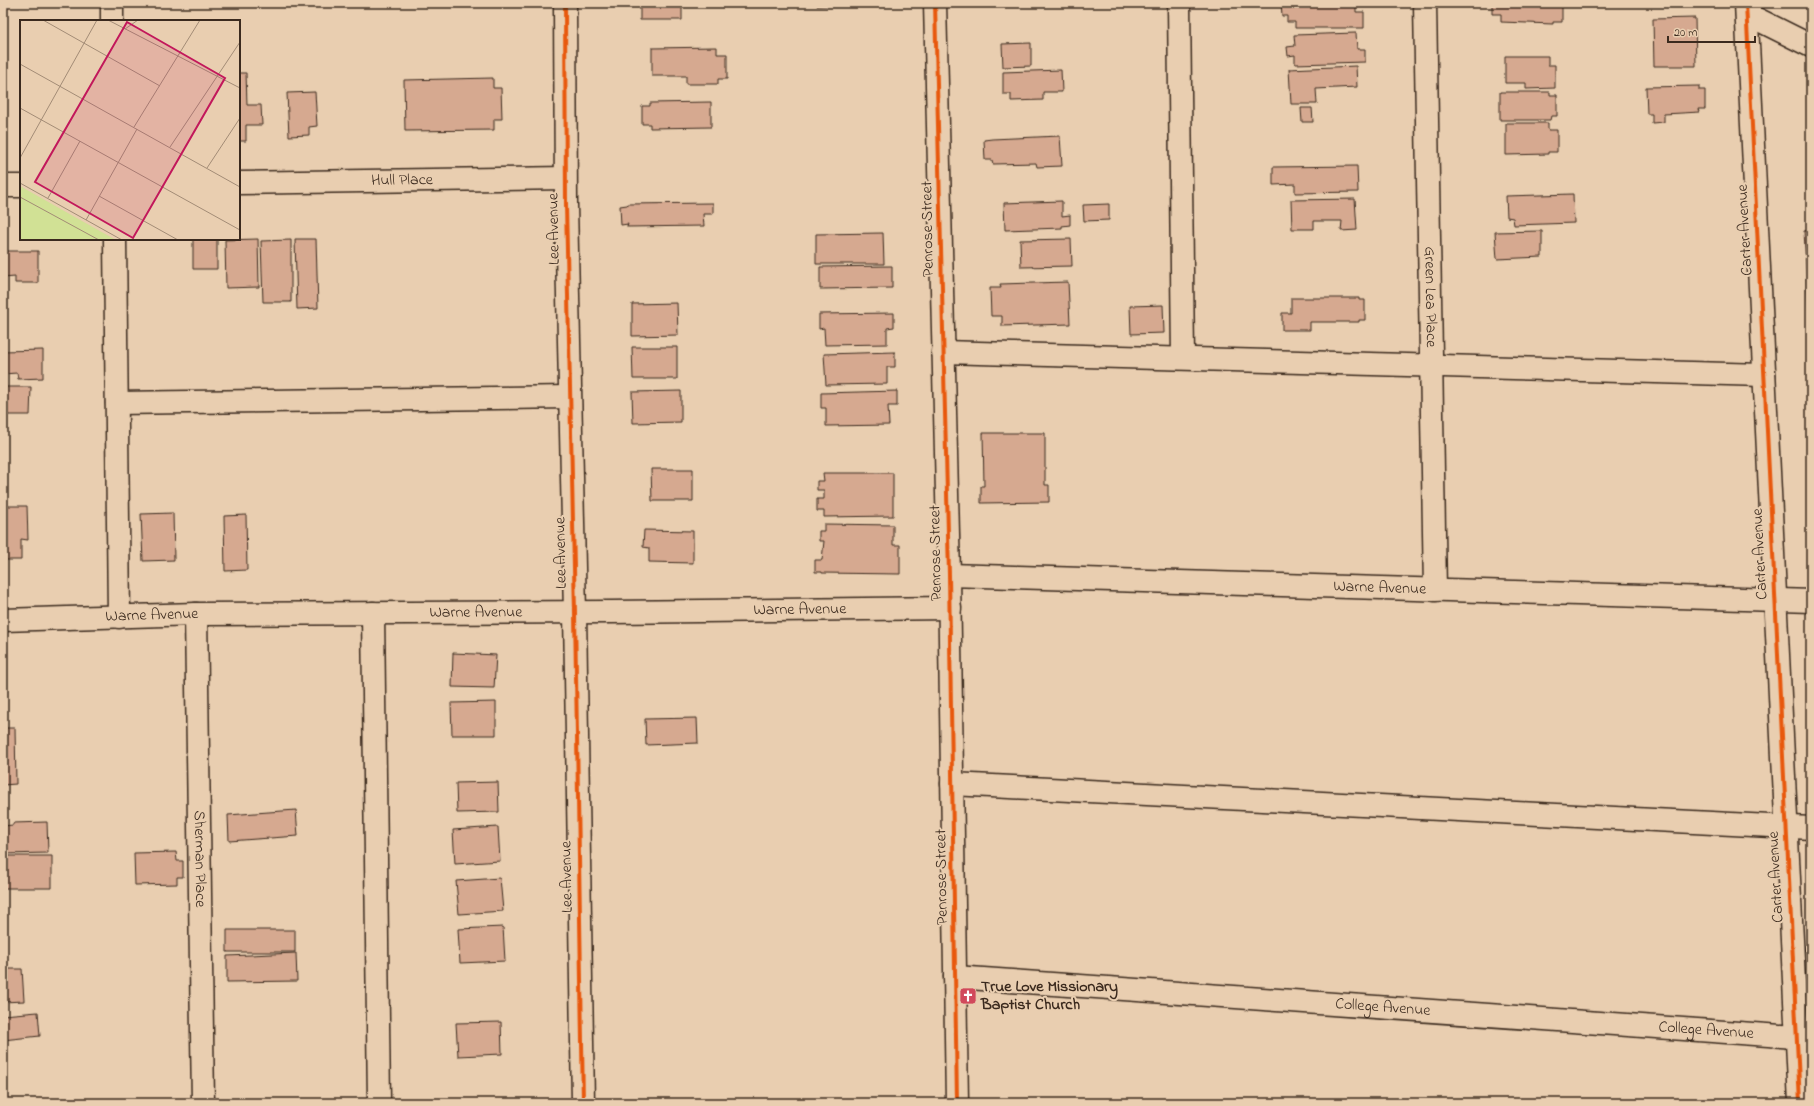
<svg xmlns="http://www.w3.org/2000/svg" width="1814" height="1106" font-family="'Indie Flower',sans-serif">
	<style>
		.building { fill: #d6a990; stroke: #3b2a1e }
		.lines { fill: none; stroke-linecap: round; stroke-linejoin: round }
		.minor-casing { stroke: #3b2a1e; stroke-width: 25 }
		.minor { stroke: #e9ceb0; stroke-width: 22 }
		.cycleway-casing { stroke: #e9ceb0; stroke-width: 6 }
		.cycleway { stroke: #e8590c; stroke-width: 4 }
		.labels { text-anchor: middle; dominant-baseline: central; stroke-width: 4; stroke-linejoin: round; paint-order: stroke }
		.street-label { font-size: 16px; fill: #3b2a1e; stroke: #e9ceb0 }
		.poi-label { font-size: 16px; font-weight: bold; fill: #3b2a1e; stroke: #e9ceb0; text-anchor: start }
		.inset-road { fill: none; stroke: #a38c76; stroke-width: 1 }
		.view { fill: #c2185b; fill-opacity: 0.15; stroke: #c2185b; stroke-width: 2 }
		.inset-edge { fill: none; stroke: #3b2a1e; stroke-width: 2 }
	</style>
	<rect width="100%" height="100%" fill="#e9ceb0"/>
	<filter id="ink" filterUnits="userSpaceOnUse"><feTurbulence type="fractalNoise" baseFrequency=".025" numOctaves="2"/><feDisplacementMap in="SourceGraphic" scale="8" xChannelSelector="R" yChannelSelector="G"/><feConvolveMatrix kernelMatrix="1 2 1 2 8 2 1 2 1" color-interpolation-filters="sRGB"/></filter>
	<g filter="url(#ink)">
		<path class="building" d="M640,3H682V20H640Z
			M817,3H880V4L817,6Z
			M1281,3H1356V12H1364V28H1295V22H1287V16H1282Z
			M1492,3H1562V22H1553V24L1501,22V14H1492Z
			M1695,18L1696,66H1654L1653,19Z
			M1356,33L1357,49H1365V62L1295,64V55L1288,56L1287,47L1295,46L1294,35Z
			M1031,43V66L1003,67L1002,44Z
			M717,47V54H727V79H718V84H686V76H652V48Z
			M1505,56H1548V65H1555V88L1526,89V83H1505Z
			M1356,66L1357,87L1316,89L1317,104H1291L1289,69Z
			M1061,70L1062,92H1043V100L1011,101V94H1003V72Z
			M239,73H246L247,105H261L262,125H246V141H239Z
			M493,78V88H501L502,119H494V130L405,131L404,80Z
			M1699,86V90H1705V109H1699L1700,112L1664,114V122L1652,123V114H1647L1646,87Z
			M315,92L317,126L309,127V135L289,136L287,93Z
			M1500,92H1550V95H1557V116H1551L1550,120H1500Z
			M711,102V127L650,128V124H642V106H650V103Z
			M1301,108H1312L1313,122H1302Z
			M1506,123H1548V130H1557V152H1548V154L1506,155Z
			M1060,136L1062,166L1037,167L1036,163L993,164L992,160H985L984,140L992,139Z
			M1357,166L1358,192L1295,193V184L1273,185V167Z
			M1573,194L1574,223L1514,225L1513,218L1507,217L1506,196Z
			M1355,199L1357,230L1341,231L1342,221H1314V229H1292L1291,200Z
			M1062,201V216L1070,215V225L1062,226V228L1005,230L1004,203Z
			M713,203V214H703L704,226L627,227L628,224L621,225L620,206L627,205L628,204Z
			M1109,204V220L1084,221L1083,205Z
			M1811,230V355L1804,231Z
			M1542,231V257L1497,259L1495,232Z
			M883,233L884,264H816V234Z
			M193,239H217V269H193Z
			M258,239L259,287L226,288L225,240Z
			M295,239H316L318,308L297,309Z
			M1071,239L1072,266L1021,267L1020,240Z
			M291,240V302H263L261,241Z
			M3,251H38V283H15V277L3,278Z
			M892,266V288L820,289V267Z
			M1068,282L1070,324L1002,326V316H991L990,288H1001L1000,284Z
			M1291,298H1359V300H1365V320H1359V322H1310V330H1282V313H1291Z
			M677,303L678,335L632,336V304Z
			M1163,305L1164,333L1131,334L1130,306Z
			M894,313V327L887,328V344L825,345L824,328L819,329V314Z
			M632,347H677V379H633Z
			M43,350V378L18,379L17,373L3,374V351Z
			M895,352V367H887V384L826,385L824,354Z
			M3,387H31L30,415H3Z
			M681,391V422L633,423L632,392Z
			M897,391V406H888L889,425L826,426V408H821V393Z
			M983,433H1045V485H1049V502L981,503V486H984Z
			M651,469H693V501H652Z
			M823,473H893V516L824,517V511H817V499H824V490H817V481H824Z
			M3,506H27L28,540L21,539V560H3Z
			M173,513L174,560L143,561L141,514Z
			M246,515L247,570L225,571L224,516Z
			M824,524L893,525V545H900V574L822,573V572H815V560H822L824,541H819V531H824Z
			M644,530L693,531V563L649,562V548L643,547Z
			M453,653L496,655L494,688L452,687Z
			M496,702V735H452L451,703Z
			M697,718L698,743L646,745L645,719Z
			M3,728H15L16,784L3,785Z
			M498,782L499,812L457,813L456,783Z
			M296,810L298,836L229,841L228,815Z
			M47,822L48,853L3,854V826L13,825V823Z
			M498,827L500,861L455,864L453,830Z
			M176,852L177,861H183V877H177V884L135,885L134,853Z
			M3,856H52V888H3Z
			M500,878L503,911L459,914L456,881Z
			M503,927L505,961L460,963L458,929Z
			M227,930H295V952H227Z
			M296,953L297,981L227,982V956Z
			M3,969H22L24,1001L3,1002Z
			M38,1012L40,1036L3,1040V1015Z
			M501,1022L502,1054L458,1056L456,1023Z"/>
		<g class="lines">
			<g class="minor-casing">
				<g id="minor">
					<path d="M112,3V21"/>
					<path d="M565,3L566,205L575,613L583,1103"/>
					<path d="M935,3L949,575L957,1103"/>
					<path d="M1179,3L1183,358"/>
					<path id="s1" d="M1425,3L1435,590"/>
					<path d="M1746,3L1800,1103"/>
					<path d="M1747,14L1811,46"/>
					<path id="s2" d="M239,183L565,178"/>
					<path d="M3,186H21"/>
					<path d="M115,239L119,617"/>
					<path d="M943,352L1764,375"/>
					<path d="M117,403L569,397"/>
					<path id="s3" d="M949,575L1811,601"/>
					<path d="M373,613L379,1103"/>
					<path id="s4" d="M196,614L203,1103"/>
					<path id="s5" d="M3,620L196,614L612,612L950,608"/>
					<path d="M952,784L1811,828"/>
					<path id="s6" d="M955,977L1810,1038"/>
				</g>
			</g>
			<use href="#minor" class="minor"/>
			<g class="cycleway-casing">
				<path id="cycleway" d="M565,3L566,205L575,613L583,1103
					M935,3L949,575L957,1103
					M1746,3L1800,1103"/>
			</g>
			<use href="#cycleway" class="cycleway"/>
		</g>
	</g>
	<defs>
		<g id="church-square" transform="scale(0.9)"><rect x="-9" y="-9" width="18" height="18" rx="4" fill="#d1495b" stroke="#e9ceb0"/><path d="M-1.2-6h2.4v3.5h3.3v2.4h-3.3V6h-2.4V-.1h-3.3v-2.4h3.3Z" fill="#fff"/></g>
	</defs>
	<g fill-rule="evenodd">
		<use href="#church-square" x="968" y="996"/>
	</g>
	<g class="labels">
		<g class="street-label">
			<text stroke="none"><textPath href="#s2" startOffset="163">Hull Place</textPath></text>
			<text transform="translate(554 229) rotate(-91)">Lee Avenue</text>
			<text transform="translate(928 229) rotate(-91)">Penrose Street</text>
			<text transform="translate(1745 230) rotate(-93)">Carter Avenue</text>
			<text stroke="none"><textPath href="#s1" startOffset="294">Green Lea Place</textPath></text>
			<text transform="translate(561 553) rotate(-91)">Lee Avenue</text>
			<text transform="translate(936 553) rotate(-91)">Penrose Street</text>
			<text transform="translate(1760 554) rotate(-93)">Carter Avenue</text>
			<text stroke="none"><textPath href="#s3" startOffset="431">Warne Avenue</textPath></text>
			<text stroke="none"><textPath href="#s5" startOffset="797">Warne Avenue</textPath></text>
			<text stroke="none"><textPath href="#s5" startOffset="473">Warne Avenue</textPath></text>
			<text stroke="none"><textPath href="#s5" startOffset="149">Warne Avenue</textPath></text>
			<text stroke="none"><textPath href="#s4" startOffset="245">Sherman Place</textPath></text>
			<text transform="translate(567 877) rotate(-91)">Lee Avenue</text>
			<text transform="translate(942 877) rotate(-91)">Penrose Street</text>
			<text transform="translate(1776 877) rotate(-93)">Carter Avenue</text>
			<text stroke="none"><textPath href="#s6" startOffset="429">College Avenue</textPath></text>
			<text stroke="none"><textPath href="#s6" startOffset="753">College Avenue</textPath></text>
		</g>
		<g class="poi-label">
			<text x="981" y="987">True Love Missionary<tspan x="981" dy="18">Baptist Church</tspan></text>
		</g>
	</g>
	<g transform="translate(20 20)">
		<rect width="220" height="220" fill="#e9ceb0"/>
		<path d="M0,166L62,201L96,220H0Z" fill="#d1e195"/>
		<path class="inset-road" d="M23,0L140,66M88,0L220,68M105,9L118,0M0,44L220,167M0,88L220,210M114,107L180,0M150,127L220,22M0,138L77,0M187,148L220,98M0,163L102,220M79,176L158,220M0,177L79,220M28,178L60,121M66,200L117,109"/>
		<path class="view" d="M107,2L205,58L113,218L15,162Z"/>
		<rect width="220" height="220" class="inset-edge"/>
	</g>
	<rect width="1814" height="1106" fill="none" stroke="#e9ceb0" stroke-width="16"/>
	<rect x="8" y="8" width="1798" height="1090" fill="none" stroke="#3b2a1e" stroke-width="1.5" filter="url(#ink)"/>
	<path d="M1668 36v6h87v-6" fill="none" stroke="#3b2a1e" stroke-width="2"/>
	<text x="1674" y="36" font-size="12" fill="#3b2a1e" stroke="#e9ceb0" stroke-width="3" paint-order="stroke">20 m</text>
</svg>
